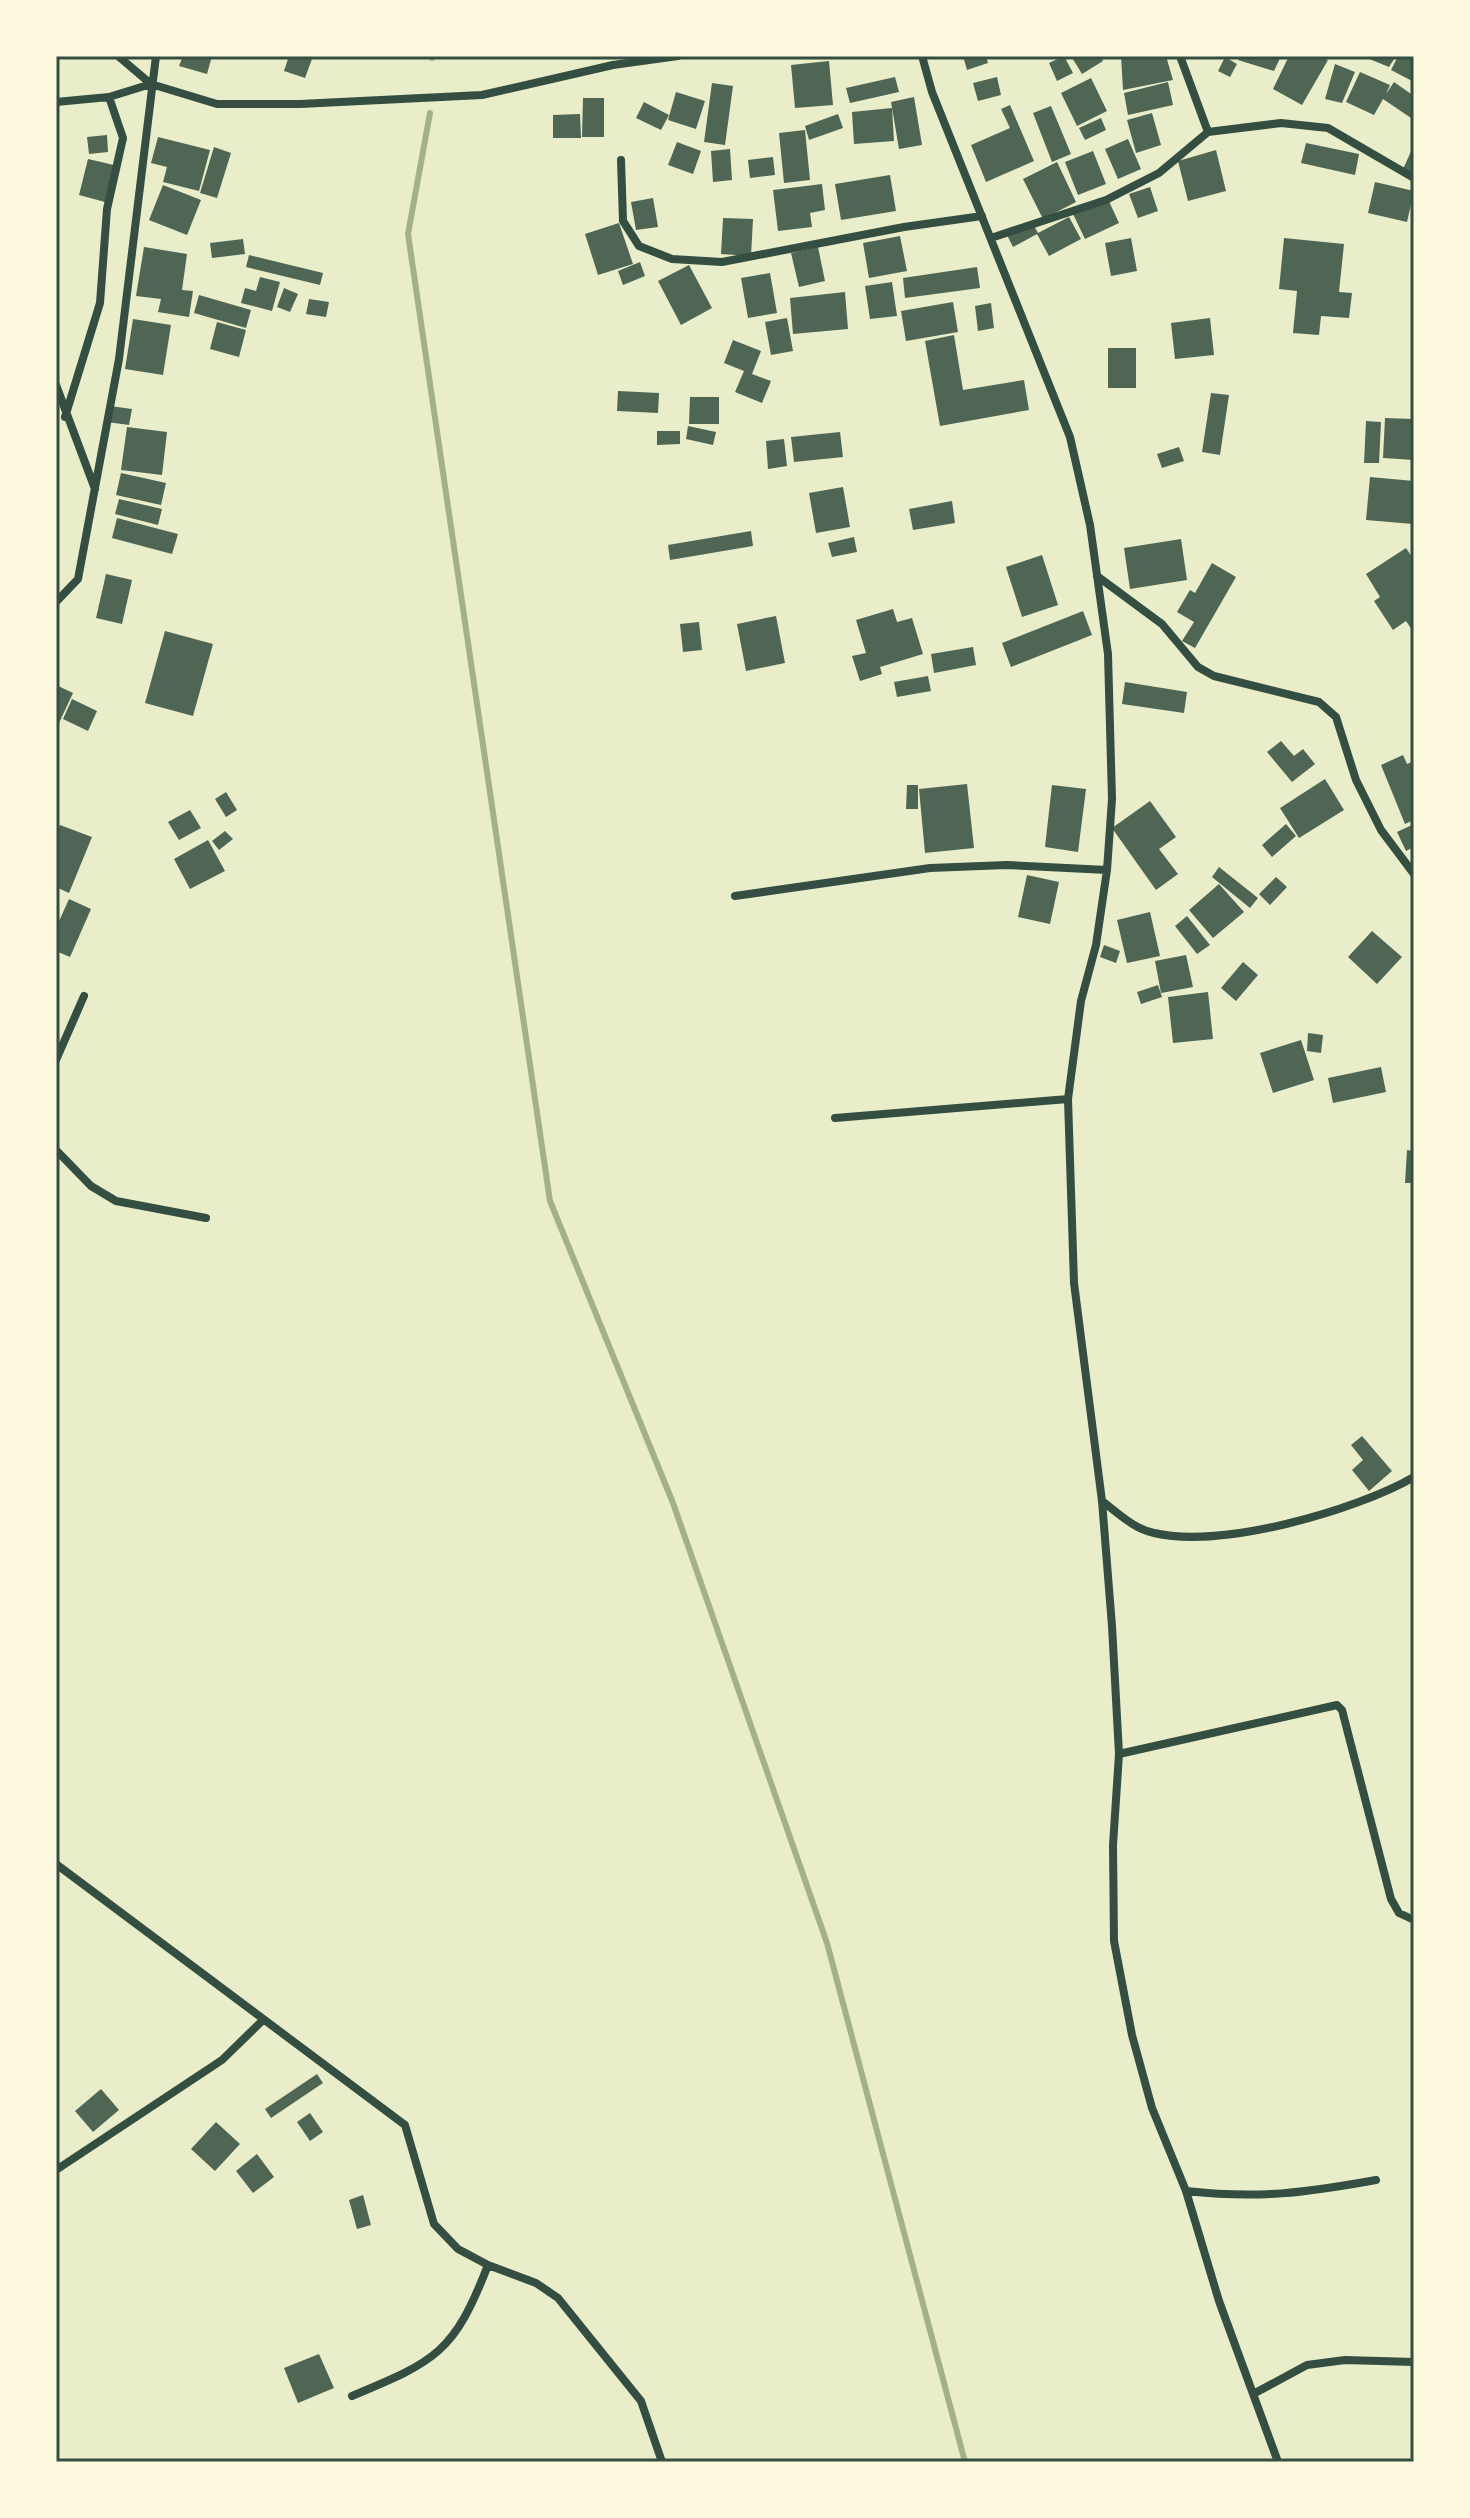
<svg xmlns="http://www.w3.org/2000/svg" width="1470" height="2518" font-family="Helvetica,sans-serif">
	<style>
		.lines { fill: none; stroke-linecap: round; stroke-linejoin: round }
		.stream { stroke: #a3b18a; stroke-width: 6 }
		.building { fill: #4f6655 }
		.minor { stroke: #344e41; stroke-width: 8 }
		.neatline { fill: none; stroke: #344e41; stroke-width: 3 }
	</style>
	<rect width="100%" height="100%" fill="#e9edc9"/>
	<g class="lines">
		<path class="stream" d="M432,56V58
			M430,113L408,234L550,1201L673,1503L827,1943L965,2462"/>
	</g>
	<path class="building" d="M183,56H212L207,74L179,66Z
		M289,56L312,59L305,78L284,71Z
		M963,56H986L988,63L967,70Z
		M1064,56L1073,73L1057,81L1049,63Z
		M1071,56H1101L1103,61L1082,74Z
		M1121,56H1166L1173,80L1123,90Z
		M1241,56H1281L1274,71L1238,60Z
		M1289,56H1316L1328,60L1302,105L1273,89Z
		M1362,56H1396L1389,67Z
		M1398,56H1414V82L1391,70Z
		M1225,57L1237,64L1230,77L1218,71Z
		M829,61L833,105L795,108L791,65Z
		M1335,64L1355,72L1342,103L1325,99Z
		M1360,72L1390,85L1386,94L1394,82L1414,96V120L1383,99L1374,115L1346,102Z
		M895,77L899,92L850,103L846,88Z
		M997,77L1001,95L978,101L973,83Z
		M1091,78L1107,111L1077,126L1061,93Z
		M1168,82L1173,105L1128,115L1124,93Z
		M712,83L733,86L725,145L704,142Z
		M676,92L705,101L696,129L668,120Z
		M914,97L922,145L899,149L891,102Z
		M583,98H604V137H582Z
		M644,102L669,115L661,130L636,118Z
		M1010,105L1034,161L986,182L971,145L1010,128L1001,109Z
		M1051,106L1071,154L1052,162L1033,113Z
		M892,108L894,141L854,144L852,112Z
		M1152,113L1161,145L1136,153L1127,120Z
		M580,114L581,138H553V115Z
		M838,114L843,128L809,140L805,126Z
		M1101,118L1106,130L1085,140L1079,128Z
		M805,130L810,180L784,183L779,133Z
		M107,135L108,152L89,154L87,137Z
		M158,137L210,150L199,191L163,182L167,167L151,163Z
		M1128,139L1141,169L1118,179L1105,149Z
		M677,142L701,151L693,174L668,165Z
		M1306,143L1359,154L1355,175L1301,163Z
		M1414,145V174L1403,169Z
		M214,147L231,153L217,198L200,193Z
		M730,149L732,180L713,182L711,151Z
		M1216,150L1226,191L1188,201L1178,161Z
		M1093,151L1106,184L1078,195L1065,162Z
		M773,157L775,175L750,178L748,160Z
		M88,159L114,165L105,202L79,195Z
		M1057,162L1076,202L1043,219L1023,179Z
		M890,175L896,211L841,220L835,184Z
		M1375,182L1414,191L1407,222L1368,213Z
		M822,184L825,210L810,213L812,227L778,231L773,190Z
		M163,185L201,200L187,235L149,220Z
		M1150,187L1158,211L1138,218L1129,194Z
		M1107,197L1119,223L1085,239L1073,214Z
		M653,198L658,227L636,230L631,202Z
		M1069,217L1081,239L1049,256L1037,234L1013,247L1007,235L1032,222L1038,233Z
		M723,218L753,219L751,256L721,254Z
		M619,223L633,264L598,275L585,234Z
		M900,236L907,271L869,278L863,243Z
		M1131,238L1137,271L1111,276L1105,243Z
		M1284,238L1344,244L1339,292L1352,293L1349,318L1321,316L1319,335L1293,333L1297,291L1279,289Z
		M243,239L245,254L212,258L210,243Z
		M144,247L187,254L182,290L193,291L189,317L158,312L161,299L136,296Z
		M818,247L825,281L799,287L791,253Z
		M249,255L323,273L320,285L246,267Z
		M640,262L645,276L623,285L618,271Z
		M689,265L712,308L681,325L658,281Z
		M977,267L980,288L905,298L903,278Z
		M770,273L777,313L748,318L741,278Z
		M260,277L280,282L272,311L241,303L245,288L256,291Z
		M892,282L897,316L870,319L865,286Z
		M284,288L298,294L290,312L277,307Z
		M845,292L848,329L793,334L790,298Z
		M199,295L251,310L246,328L194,313Z
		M309,299L329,302L326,317L306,314Z
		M953,302L958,332L906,341L901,311Z
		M991,303L994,328L978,331L975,306Z
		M787,318L793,351L771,355L765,322Z
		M1210,318L1214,355L1175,359L1171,323Z
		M133,319L171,325L163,375L125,369Z
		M217,322L246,330L239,357L210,349Z
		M954,335L963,390L1024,380L1029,410L940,426L925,341Z
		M733,340L761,351L752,374L771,381L762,403L735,392L744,371L724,363Z
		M1108,348H1136V388H1108Z
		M618,391L659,393L658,413L617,411Z
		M1211,393L1229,395L1220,455L1202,452Z
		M690,397H719V424H689Z
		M110,406L132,409L129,425L107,422Z
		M1385,418L1414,419V460L1383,458Z
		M1366,421L1381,422L1379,463H1364Z
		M688,426L716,432L713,445L686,439Z
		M127,427L167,432L162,475L121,470Z
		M657,431H680V444L657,445Z
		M840,432L843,457L794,462L791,437Z
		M784,439L787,466L768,469L766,441Z
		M1179,447L1184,461L1162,468L1157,454Z
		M121,473L166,483L161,505L116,495Z
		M1370,477L1414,481L1413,524L1366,520Z
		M843,487L850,527L816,533L809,493Z
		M119,499L162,509L158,525L115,514Z
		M952,501L955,523L913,530L909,509Z
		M117,518L178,534L172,554L112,538Z
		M751,531L753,546L670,560L668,545Z
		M854,537L857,552L832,557L828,543Z
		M1181,539L1187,580L1130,589L1124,548Z
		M1406,548L1414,560V633L1406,621L1393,630L1374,601L1380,597L1366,574Z
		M1042,555L1058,605L1022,617L1006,567Z
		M1212,563L1236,577L1195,648L1182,641L1194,622L1177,612L1190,590L1195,593Z
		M106,574L132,580L122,624L96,618Z
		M893,609L897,622L912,618L923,654L880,667L882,674L860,681L852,656L866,653L856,620Z
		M1083,611L1092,635L1011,667L1002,643Z
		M776,616L785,663L746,671L737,624Z
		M699,622L702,650L683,652L680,624Z
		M165,631L213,644L193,716L145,703Z
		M973,647L976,665L934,673L931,654Z
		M928,676L931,691L897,697L894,682Z
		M1125,682L1187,692L1184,713L1122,704Z
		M56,685L73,693L59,723L56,722Z
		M72,699L97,711L88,731L63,719Z
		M1281,741L1294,756L1303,749L1315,764L1292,782L1267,752Z
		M1403,755L1407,764L1414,761V820L1405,824L1381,765Z
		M1325,779L1344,810L1299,838L1280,808Z
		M967,784L974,848L925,853L919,789Z
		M907,785H918V809H906Z
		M1052,785L1086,789L1078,852L1045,847Z
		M226,792L237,810L226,817L215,799Z
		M1150,801L1176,837L1159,849L1178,874L1156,890L1112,828Z
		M190,810L201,828L179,840L168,822Z
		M1286,824L1296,836L1272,857L1262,845Z
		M1414,824V847L1406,851L1397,832Z
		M60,825L92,837L69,893L56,887V835Z
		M225,831L233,839L219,850L212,841Z
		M208,840L225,871L190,889L174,859Z
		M1219,867L1258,898L1250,908L1212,877Z
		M1027,875L1059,882L1050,924L1018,917Z
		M1276,877L1287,887L1270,905L1259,894Z
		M1219,884L1244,912L1213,938L1189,910Z
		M69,899L91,909L70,957L56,951V928Z
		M1150,912L1160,956L1127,963L1117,920Z
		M1187,916L1210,945L1197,954L1175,926Z
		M1372,931L1402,957L1377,984L1348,957Z
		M1104,945L1120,951L1116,963L1100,957Z
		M1186,955L1193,987L1161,993L1155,961Z
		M1243,962L1258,975L1236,1001L1221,988Z
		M1158,985L1162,997L1141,1004L1137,992Z
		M1208,992L1213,1039L1173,1043L1168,997Z
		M1308,1033L1323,1035L1321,1053L1307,1051Z
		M1301,1040L1314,1080L1273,1093L1260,1053Z
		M1381,1067L1386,1092L1333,1103L1328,1078Z
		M1407,1150L1414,1151V1183H1405Z
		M1362,1436L1392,1471L1369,1491L1352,1470L1363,1460L1351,1445Z
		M317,2074L323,2083L271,2118L265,2109Z
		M101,2089L119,2110L93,2132L75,2111Z
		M310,2113L323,2132L310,2141L297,2122Z
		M216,2122L240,2144L215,2171L191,2149Z
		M257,2154L274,2177L253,2193L236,2171Z
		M363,2195L371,2225L357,2229L349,2200Z
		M319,2354L334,2388L298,2403L284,2368Z"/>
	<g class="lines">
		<path class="minor" d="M118,56L151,84L217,104H300L482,95L613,65L678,56
			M922,56L932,92L1070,437L1090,525L1108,654L1112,799L1107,870L1096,945L1081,1001L1068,1099L1074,1283L1102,1501L1112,1626L1119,1754L1113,1845L1114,1941L1132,2035L1152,2108L1186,2191L1219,2301L1278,2462
			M1180,56L1208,132
			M56,102L109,97L151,84
			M621,160L623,221L639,246L672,259L722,262L904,227L982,216
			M991,238L1106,200L1159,173L1208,132L1281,123L1328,128L1414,178
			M56,385L95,489
			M65,417L100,303L107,209L123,138L109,97
			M1097,576L1162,624L1198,667L1214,676L1319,702L1336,717L1356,780L1381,830L1414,874
			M56,602L78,579L119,359L156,56
			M735,896L930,868L1007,865L1107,870
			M56,1060L84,996
			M835,1118L1068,1099
			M56,1150L91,1186L116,1201L206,1218
			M1102,1501C1118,1513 1134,1529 1154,1533C1221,1549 1355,1511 1414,1477
			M1119,1754L1337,1705L1342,1710L1391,1899L1399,1913L1414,1920
			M56,1864L405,2125L434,2224L458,2249L488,2265L536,2283L558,2298L641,2401L662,2462
			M56,2170L222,2060L263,2020
			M1186,2191C1259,2199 1304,2193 1376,2180
			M1255,2393L1307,2365L1345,2360L1414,2362
			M352,2396C436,2361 454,2353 488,2265"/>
	</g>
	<rect width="1470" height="2518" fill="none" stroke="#fefae0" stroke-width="116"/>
	<rect x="58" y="58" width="1354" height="2402" class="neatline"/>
</svg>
